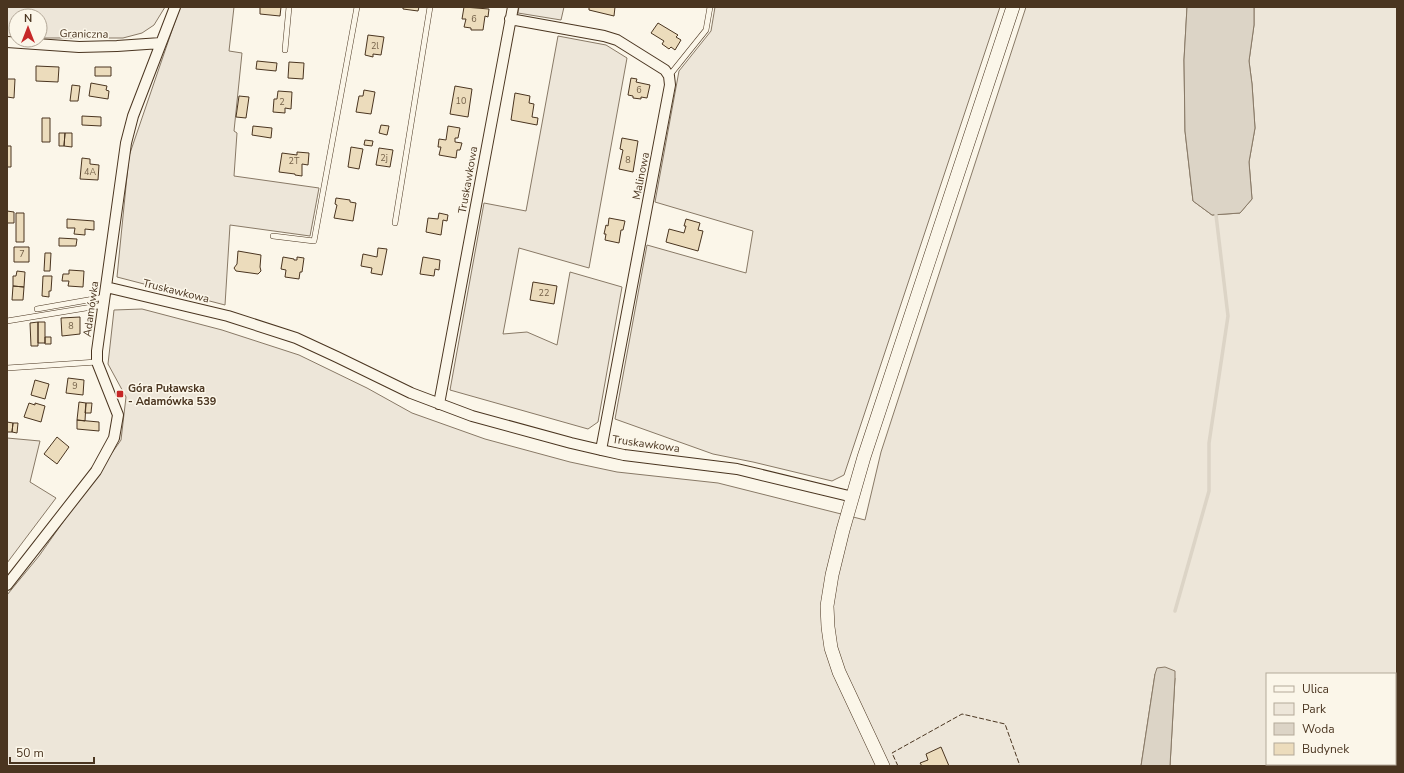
<svg xmlns="http://www.w3.org/2000/svg" width="1404" height="773" font-family="'Nunito Sans',sans-serif">
	<style>
		.green { fill: #ede6d9; stroke: #887966; fill-rule: evenodd }
		.water { fill: #dcd4c6; stroke: #887966 }
		.lines { fill: none; stroke-linecap: round; stroke-linejoin: round }
		.stream { stroke: #dcd4c6; stroke-width: 3.5 }
		.building { fill: #ecdcbc; stroke: #4a3520 }
		.service-casing { stroke: #4a3520; stroke-width: 6 }
		.minor-casing { stroke: #4a3520; stroke-width: 12 }
		.tertiary-casing { stroke: #4a3520; stroke-width: 14 }
		.service { stroke: #fbf6e9; stroke-width: 5 }
		.minor { stroke: #fbf6e9; stroke-width: 10 }
		.tertiary { stroke: #fbf6e9; stroke-width: 13 }
		.fence { stroke: #4a3520; stroke-width: 1; stroke-dasharray: 5 2; stroke-linecap: butt }
		.poi-dot { fill: #c62828; stroke: #fbf6e9; stroke-width: 1.5 }
		.labels { text-anchor: middle; dominant-baseline: central; stroke-width: 3; stroke-linejoin: round; paint-order: stroke }
		.number-label { font-size: 9px; fill: #725f47 }
		.street-label { font-size: 11px; fill: #4a3520; stroke: #fbf6e9 }
		.poi-label { font-size: 11px; font-weight: bold; fill: #4a3520; stroke: #fbf6e9; text-anchor: start }
	</style>
	<rect width="100%" height="100%" fill="#fbf6e9"/>
	<path class="green" d="M7,7H165L154,25L142,33L123,38H40V16H16V37H7Z
		M180,7H234L229,51L242,53L234,131L237,133L234,176L319,188L310,236L230,225L225,305L117,277L129,156Z
		M519,7H564L561,20L518,13Z
		M715,7H1000L844,475L832,481L753,462L713,454L615,419L647,245L746,273L753,231L655,202L679,71L711,31Z
		M1026,7H1187L1184,60L1185,131L1193,201L1212,215L1240,213L1252,199L1249,162L1255,128L1252,84L1249,61L1254,25V7H1397V766H1170L1175,678L1155,674L1141,766H7V595L39,556L121,440L126,397L108,364L114,310L142,309L222,330L299,355L367,388L412,413L485,439L570,462L617,472L718,483L865,520L881,452ZM1267,674H1395V764H1267Z
		M558,36L606,45L627,58L589,268L519,248L503,334L527,332L557,345L570,272L622,287L598,422L588,429L450,390L484,203L526,211Z
		M7,438L40,441L30,482L56,498L7,563Z"/>
	<path class="water" d="M1187,7H1254V25L1249,61L1252,84L1255,128L1249,162L1252,199L1240,213L1212,215L1193,201L1185,131L1184,60Z
		M1165,667L1175,671V678L1170,766H1141L1155,674L1157,668Z"/>
	<g class="lines">
		<path class="stream" d="M1175,611L1209,491V443L1228,316L1216,215"/>
	</g>
	<path class="building" d="M260,7H281L280,16L260,14Z
		M403,7H419L418,11L403,9Z
		M464,7L489,9L488,17L485,16L483,30H471V28L464,27L466,19H462Z
		M589,7H615L614,16L589,10Z
		M658,23L678,35L676,37L681,40L675,50L671,47L669,49L662,44L664,41L651,33Z
		M368,35L384,37L381,55L373,54V57L365,55Z
		M257,61L277,63L276,71L256,69Z
		M289,62L304,63L303,79L288,78Z
		M36,66L59,67L58,82L36,81Z
		M95,67H111V76H95Z
		M631,78L637,79L636,82L650,85L647,98L641,97V99L633,98V96L628,95Z
		M7,79H15L14,98L7,97Z
		M91,83L107,86L106,90L109,91L108,99L89,96Z
		M72,85L80,86L78,101H70Z
		M455,86L472,89L468,117L450,114Z
		M364,90L375,92L371,114L356,112L359,96H363Z
		M278,91L292,92L291,109L285,108V113L273,112L274,99H277Z
		M515,93L530,96L529,103L534,104L532,117L538,118L537,125L511,120Z
		M239,96L249,97L246,118L236,117Z
		M82,116L101,117V126L82,125Z
		M42,118H50V142H42Z
		M381,125L389,126L387,135L379,133Z
		M253,126L272,128L271,138L252,135Z
		M448,126L460,128L458,138H455V142L462,143L460,150H457L456,158L439,155L441,147H438L439,139L446,140Z
		M59,133H65L64,146H59Z
		M65,133H72V147L64,146Z
		M622,138L638,141L633,172L619,169L623,150L620,149Z
		M365,140L373,141L372,146L364,145Z
		M7,146H11V167H7Z
		M351,147L363,149L359,169L348,167Z
		M379,148L393,150L390,167L376,165Z
		M297,152L309,153L308,165L302,164V176L295,175V174L279,172L282,153L297,155Z
		M82,158L90,159V164L99,165L98,180L80,179Z
		M336,198L350,200V202L356,203L353,221L334,218L337,205L335,204Z
		M7,211L14,212V223H7Z
		M16,213H24V242H16Z
		M439,213L448,215L447,221L443,220L441,235L426,232L428,218L438,219Z
		M609,218L625,221L623,230H621L619,243L605,240L606,234H604L606,225L608,226Z
		M67,219L94,221V230L85,229V235L74,234L75,228H67Z
		M686,219L700,223L698,230L703,231L698,251L666,242L669,229L684,233L686,226H684Z
		M59,238L77,239L76,246H59Z
		M14,247H29V262H14Z
		M378,248L387,249L382,275L371,273L372,268L361,266L363,254L377,257Z
		M238,251L261,255L260,267L261,271L258,274L236,271L234,268L237,264Z
		M45,253H51L50,271H44Z
		M283,257L294,259V260H297V257L304,258L302,272H300L299,279L285,277L286,270L281,269Z
		M423,257L440,260L439,270L435,269L434,276L420,274Z
		M69,270L84,271L83,287L68,286L69,281H62L63,274H69Z
		M17,271L25,272L24,287L13,286V276H16Z
		M43,276H52L51,291H49V297L42,296Z
		M533,282L557,286L554,304L530,300Z
		M13,286L24,287L23,300H12Z
		M80,317V334L62,336L61,318Z
		M38,322H45V343H38Z
		M38,322V346H31L30,323Z
		M45,337H51V344H45Z
		M68,378L84,380L83,395L66,393Z
		M35,380L49,384L45,399L31,395Z
		M79,402L86,403L85,421L77,420Z
		M29,403L35,405V403L45,406L41,422L24,417Z
		M86,403H92L91,413H85Z
		M77,420L99,422V431L77,429Z
		M7,422L13,423L12,432H7Z
		M13,423H18L17,433L12,432Z
		M57,437L69,447L57,464L44,454Z
		M941,747L949,766H922L920,763L928,760L926,754Z"/>
	<g class="lines">
		<g class="service-casing">
			<path id="service" d="M285,50L289,7
				M669,76L706,30L710,7
				M395,223L430,7
				M273,236L314,241L357,7
				M37,309L105,297
				M7,321L104,305
				M7,368L97,362"/>
		</g>
		<g class="minor-casing">
			<path id="minor" d="M510,19L604,36L617,40L665,70L669,76L670,85L601,450
				M7,42L79,47L117,46L161,43
				M106,287L228,316L296,338L337,357L411,393L472,416L571,443L601,450L624,455L737,469L853,497
				M439,404L513,7
				M7,585L96,471L114,438L118,415L97,362V351L126,143L133,116L175,7"/>
		</g>
		<g class="tertiary-casing">
			<path id="tertiary" d="M883,766L839,672L831,648L828,627L827,606L832,575L843,530L864,457L1013,7"/>
		</g>
		<use href="#service" class="service"/>
		<use href="#minor" class="minor"/>
		<use href="#tertiary" class="tertiary"/>
		<path class="fence" d="M898,766L892,753L962,714L1005,724L1020,766"/>
	</g>
	<rect class="poi-dot" x="116" y="390" width="8" height="8" rx="2"/>
	<g class="labels">
		<g class="number-label">
			<text x="474" y="19">6</text>
			<text x="375" y="46">2l</text>
			<text x="639" y="90">6</text>
			<text x="461" y="101">10</text>
			<text x="282" y="102">2</text>
			<text x="384" y="158">2j</text>
			<text x="628" y="160">8</text>
			<text x="294" y="161">2T</text>
			<text x="90" y="172">4A</text>
			<text x="22" y="254">7</text>
			<text x="544" y="293">22</text>
			<text x="71" y="326">8</text>
			<text x="75" y="386">9</text>
		</g>
		<g class="street-label">
			<text transform="translate(84 34) rotate(1)">Graniczna</text>
			<text transform="translate(641 176) rotate(-79)">Malinowa</text>
			<text transform="translate(468 180) rotate(-80)">Truskawkowa</text>
			<text transform="translate(176 291) rotate(14)">Truskawkowa</text>
			<text transform="translate(91 309) rotate(-82)">Adamówka</text>
			<text transform="translate(646 444) rotate(8)">Truskawkowa</text>
		</g>
		<g class="poi-label">
			<text x="128" y="388">Góra Puławska<tspan x="128" dy="13">- Adamówka 539</tspan></text>
		</g>
	</g>
	<rect width="1404" height="773" fill="none" stroke="#4a3520" stroke-width="16"/>
	<rect x="1266" y="673" width="130" height="92" fill="#fbf6e9" stroke="#b4a999"/>
	<rect x="1274" y="686" width="20" height="6" fill="#fbf6e9" stroke="#b4a999"/>
	<text x="1302" y="693" font-size="12" fill="#4a3520">Ulica</text>
	<rect x="1274" y="703" width="20" height="12" fill="#ede6d9" stroke="#b4a999"/>
	<text x="1302" y="713" font-size="12" fill="#4a3520">Park</text>
	<rect x="1274" y="723" width="20" height="12" fill="#dcd4c6" stroke="#b4a999"/>
	<text x="1302" y="733" font-size="12" fill="#4a3520">Woda</text>
	<rect x="1274" y="743" width="20" height="12" fill="#ecdcbc" stroke="#b4a999"/>
	<text x="1302" y="753" font-size="12" fill="#4a3520">Budynek</text>
	<g transform="translate(28 28)"><circle r="19" fill="#fbf6e9" stroke="#b4a999"/>
	<path d="M0-3L7 15L0 10L-7 15Z" fill="#c62828"/>
	<text y="-6" font-size="11" font-weight="bold" text-anchor="middle" fill="#4a3520">N</text>
	</g>
	<path d="M10 757v6h84v-6" fill="none" stroke="#4a3520" stroke-width="2"/>
	<text x="16" y="757" font-size="12" fill="#4a3520" stroke="#fbf6e9" stroke-width="3" paint-order="stroke">50 m</text>
</svg>
